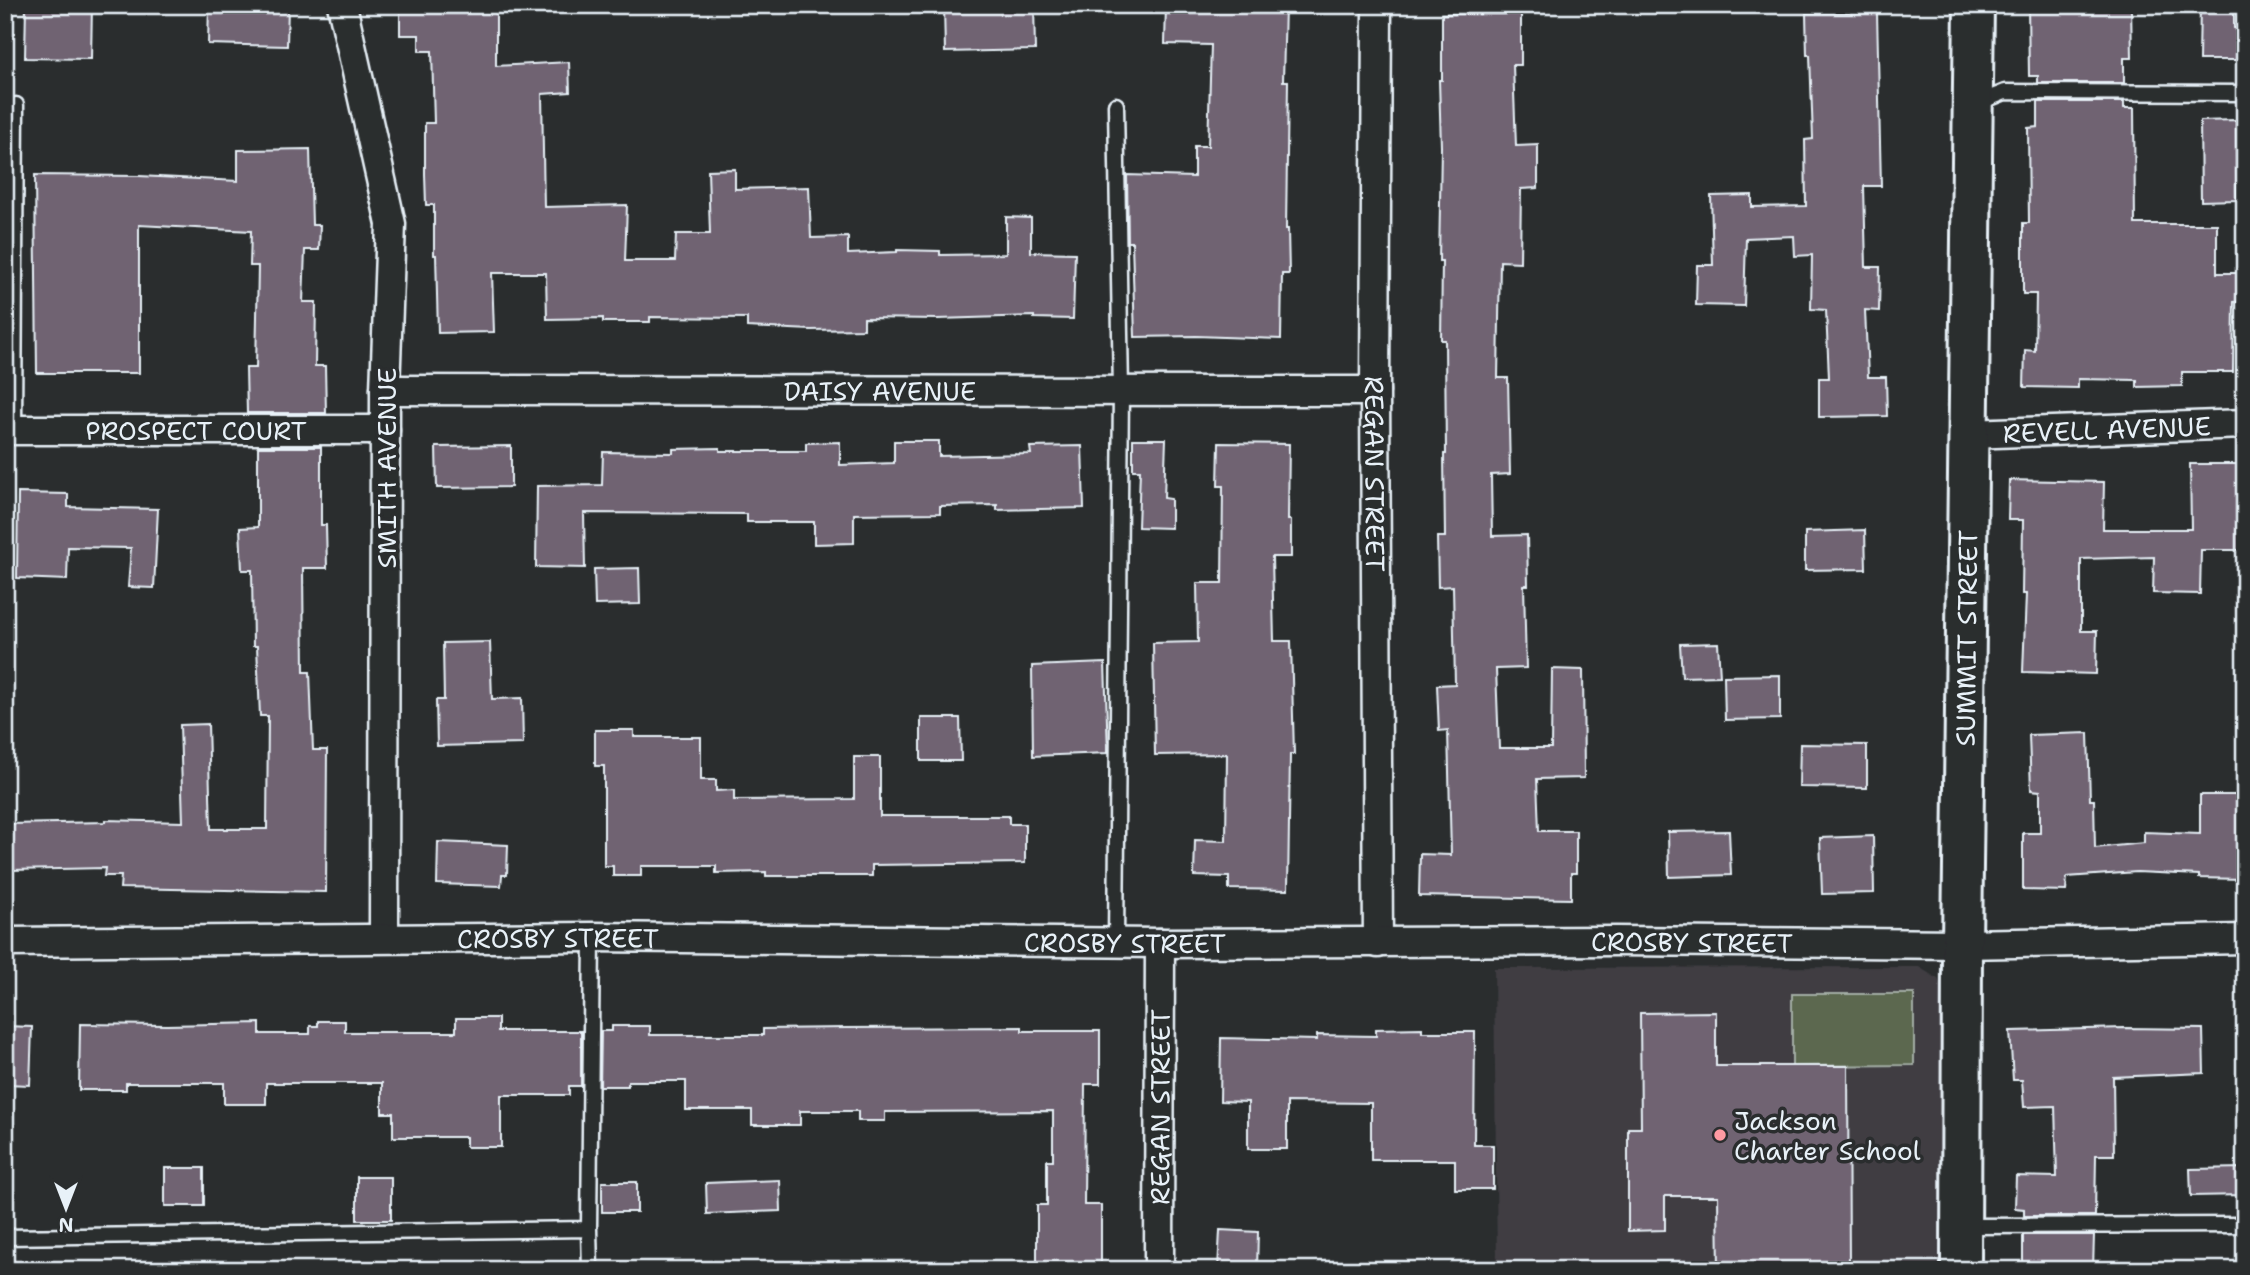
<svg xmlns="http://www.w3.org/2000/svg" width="2250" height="1275" font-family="'Shantell Sans',sans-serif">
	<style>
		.built { fill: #3f3d42 }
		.green { fill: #5b6850; stroke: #a2aca4; stroke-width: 2 }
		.building { fill: #6f6372; stroke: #e8f1f8; stroke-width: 2 }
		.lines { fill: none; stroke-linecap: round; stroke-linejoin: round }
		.lane-casing { stroke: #e8f1f8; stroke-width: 19 }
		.street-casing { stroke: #e8f1f8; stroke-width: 33 }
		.secondary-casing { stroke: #e8f1f8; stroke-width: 44 }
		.lane { stroke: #2a2d2e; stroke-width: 14 }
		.street { stroke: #2a2d2e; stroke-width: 28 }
		.secondary { stroke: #2a2d2e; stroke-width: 38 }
		.poi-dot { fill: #ff9aa2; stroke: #2a2d2e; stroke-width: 2.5 }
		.labels { text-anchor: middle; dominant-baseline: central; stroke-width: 7; stroke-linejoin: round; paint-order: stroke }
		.street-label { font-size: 26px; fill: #e8f1f8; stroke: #2a2d2e }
		.poi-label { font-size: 26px; fill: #e8f1f8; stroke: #2a2d2e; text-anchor: start }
	</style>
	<rect width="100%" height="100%" fill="#2a2d2e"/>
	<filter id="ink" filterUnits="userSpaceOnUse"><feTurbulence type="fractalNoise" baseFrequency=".0143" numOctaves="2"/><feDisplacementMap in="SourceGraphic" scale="14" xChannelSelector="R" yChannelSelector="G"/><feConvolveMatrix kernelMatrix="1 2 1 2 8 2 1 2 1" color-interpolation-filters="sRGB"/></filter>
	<g filter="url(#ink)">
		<path class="built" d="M1919,967L1938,979L1943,990L1945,1270H1497L1494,968Z"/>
		<path class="green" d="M1792,994H1914V1065L1792,1066Z"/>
		<path class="building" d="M26,5H92L91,59L25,58Z
			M209,5H288L287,46L208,44Z
			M400,5H496V66L569,62L570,92L542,94L544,207L627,205L625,261H675L676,234H710L708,170L735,169V189L809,187L811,238L848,237V254L897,252V250L940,251V255L1006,254V217L1031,218V252L1075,253L1073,319L1034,318V316L938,319L864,318V329L811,330L747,327V318L650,317V322H603V318L547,319L546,273H492L494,332L438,333L436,255H434V205H426L425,174V123H434L432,51H419V35H400Z
			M944,5H1034L1035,50L945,52Z
			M1166,5L1285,6L1283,81H1288L1286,229H1288L1289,274H1282L1281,339L1196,336L1135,337L1132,242H1128L1127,175L1194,177V146H1208L1211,45L1165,44Z
			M2028,5H2131L2132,58H2124V83H2038V76H2029Z
			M2200,5H2234V28H2245V60H2199Z
			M1877,12L1881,186H1864L1866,267H1880L1879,311L1865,310L1868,377H1886L1887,416L1819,417V378H1829L1826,310L1811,309L1812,255L1795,256L1794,236L1746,238L1744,306L1696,305L1697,265H1713L1711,196L1752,195V207L1806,206L1805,140L1813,139L1810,55H1807L1806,13Z
			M1442,14H1521V65H1513L1516,146L1538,145V188L1521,189L1520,262L1500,261L1498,378H1508L1510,474L1491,475L1492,536L1527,535L1528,585H1524L1526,668L1496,669L1499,748H1551L1552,669L1583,670L1584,778L1537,779L1539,831H1576V873H1571V899L1419,896L1420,854L1451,855L1448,730L1439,731L1437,685L1455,684L1453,586L1438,587L1437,537H1445L1444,454H1446L1445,340H1441L1442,261H1439L1441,147L1439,80H1442Z
			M2038,102H2124V108H2134L2135,224H2217V273H2245V301L2234,302L2233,372H2182V386L2137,387V380L2078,379V388L2024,387L2025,350L2035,351L2036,294H2023V223H2029L2028,128L2038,127Z
			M2236,120L2237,200L2201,201L2200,121Z
			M310,149L312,225H320L319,250H305L303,302H316L315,366H325L326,413H247L246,368H256L258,266H250L251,231L139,225V373H37L35,175L139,176L238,181V150Z
			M1133,439H1166L1164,498L1171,499V528L1138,527L1140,470H1133Z
			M894,441H939V456L1031,454L1030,447L1082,446L1084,508L997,510V505L940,506V513L854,514V543L814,544V522H747V514L584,513L585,568L536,567L537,486L602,485L603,452L673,453V449L720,448V451H806V443L840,442V465L894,463Z
			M1219,443L1289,444L1288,520H1291V557H1272L1274,641H1291L1294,754H1290L1288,890L1229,889V877L1194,876L1195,840L1226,841L1227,754L1155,755L1153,643L1198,642L1197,583H1222L1223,486H1218Z
			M511,446V487L437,488L436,447Z
			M258,447H321V525H326L327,568H303L304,672H310L313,750H327L326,892L120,888L121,876H104L105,868L11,870L10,824L106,822V820L183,822L180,725L208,724L211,829H267L268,716H260L257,646H253L252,570H242L240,528L258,527Z
			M2190,464H2242L2243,550H2201L2200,594L2153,593L2154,557L2081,559V631H2097L2096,674L2023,672L2026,594H2022L2023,520H2008L2009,480L2104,482L2103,529H2191Z
			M18,493L68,494V507L158,509L154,588L128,587L131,548L68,547L67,580L17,578Z
			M1865,530L1866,569L1805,570V532Z
			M639,568L640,604L595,605L594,569Z
			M490,642L492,699L522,698L523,744L437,746L436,700H444L443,643Z
			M1718,643L1720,676L1682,677L1680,644Z
			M1105,663L1108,753L1033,756L1032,666Z
			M1780,675V719L1725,720L1724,676Z
			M921,718H960L961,761H921Z
			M595,730H634V737H701V780H716V791L734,790V800L854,799V757H880V816H1009V824H1025V863L872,865V876H766V872L716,873V866H641V876H613V866H604V766H595Z
			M2088,733L2090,800H2094L2095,848L2144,843V832L2200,834V795H2244L2242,879L2199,878V875L2137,872L2067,877L2066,891L2023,890V833H2040V791L2031,790L2029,735Z
			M1800,744L1867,745V788L1799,787Z
			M1729,831L1731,875L1669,877L1668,832Z
			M1873,836L1874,893L1822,894L1820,838Z
			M438,842L508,845L507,875H502L501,886L437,884Z
			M1716,1012V1066H1848L1849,1270H1719L1718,1196H1665V1230L1628,1231V1128H1641L1640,1013Z
			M456,1018H498V1031H581V1086H569V1095H501V1147H466V1137H393V1113H382V1083H266V1104H224V1083H126V1090H79L80,1024L167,1025L260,1023V1034H310V1026H318V1021H345V1032H456Z
			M5,1026L32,1027L30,1085L5,1084Z
			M612,1026H650V1035H763V1029L846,1028L1022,1027V1031H1100V1084H1085L1084,1205H1101V1270H1037V1205H1047V1160H1053V1111L885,1112V1121H858V1111H800V1125H752V1110H686V1081H628V1086H600L601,1031H612Z
			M1422,1028V1032H1475L1474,1145H1493V1189H1455V1160H1371V1103L1287,1102V1149H1248V1102L1220,1101L1221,1038L1317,1040V1035L1376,1036V1029Z
			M2124,1028L2203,1029L2204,1073L2113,1077L2114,1155H2096L2095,1216H2024V1209L2015,1208L2016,1176L2057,1177L2055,1106L2024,1107L2022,1080H2013L2010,1031Z
			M165,1168H204V1206H165Z
			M2245,1168V1195L2191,1196L2190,1169Z
			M357,1177H391V1220H357Z
			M780,1180L781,1211L707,1214L706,1183Z
			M602,1182H637V1212H602Z
			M1220,1230L1258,1232L1257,1270H1218Z
			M2023,1235H2094L2093,1270H2023Z"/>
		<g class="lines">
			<g class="lane-casing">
				<path id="lane" d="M1975,104L2005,92L2245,93
					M1116,105L1121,391L1116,942
					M14,430L16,105
					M1963,1226L2245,1225
					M589,1229L592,937
					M5,1237L589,1229L590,1270"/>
			</g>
			<g class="street-casing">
				<g id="street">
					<path d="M342,5L391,224L385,390L384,937"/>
					<path id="s1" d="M1377,5L1375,391L1378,943"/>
					<path id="s2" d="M385,390L1375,391"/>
					<path id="s3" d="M5,430H385"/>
					<path id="s4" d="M1969,434L2245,424"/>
					<path id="s5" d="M5,942L592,937L1160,943L1616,941L1962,944L2245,939"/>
					<path id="s6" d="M1159,1270L1160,943"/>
				</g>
			</g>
			<g class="secondary-casing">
				<g id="secondary">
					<path id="s7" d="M1961,1270L1962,944L1974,5"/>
				</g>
			</g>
			<use href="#lane" class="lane"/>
			<use href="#street" class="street"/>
			<use href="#secondary" class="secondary"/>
		</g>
	</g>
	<circle class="poi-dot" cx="1720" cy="1135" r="7"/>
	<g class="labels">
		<g class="street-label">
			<text stroke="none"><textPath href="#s2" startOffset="495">DAISY AVENUE</textPath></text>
			<text stroke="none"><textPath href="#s4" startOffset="138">REVELL AVENUE</textPath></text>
			<text stroke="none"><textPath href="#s3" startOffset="191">PROSPECT COURT</textPath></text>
			<text transform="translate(386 468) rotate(-90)">SMITH AVENUE</text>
			<text stroke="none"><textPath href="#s1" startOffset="469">REGAN STREET</textPath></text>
			<text stroke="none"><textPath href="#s7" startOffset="632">SUMMIT STREET</textPath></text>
			<text stroke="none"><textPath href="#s5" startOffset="553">CROSBY STREET</textPath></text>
			<text stroke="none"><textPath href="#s5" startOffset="1120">CROSBY STREET</textPath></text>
			<text stroke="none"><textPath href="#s5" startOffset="1687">CROSBY STREET</textPath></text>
			<text stroke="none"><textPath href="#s6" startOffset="163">REGAN STREET</textPath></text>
		</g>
		<g class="poi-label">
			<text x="1734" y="1120">Jackson<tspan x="1734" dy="30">Charter School</tspan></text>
		</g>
	</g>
	<rect width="2250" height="1275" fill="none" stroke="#2a2d2e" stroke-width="28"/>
	<rect x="14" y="14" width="2222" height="1247" fill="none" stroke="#e8f1f8" stroke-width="2.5" filter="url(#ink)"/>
	<g transform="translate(66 1208) rotate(180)" stroke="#2a2d2e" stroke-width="5" paint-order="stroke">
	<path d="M0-5L12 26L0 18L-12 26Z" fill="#e8f1f8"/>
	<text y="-10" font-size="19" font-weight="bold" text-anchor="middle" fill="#e8f1f8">N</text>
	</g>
</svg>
